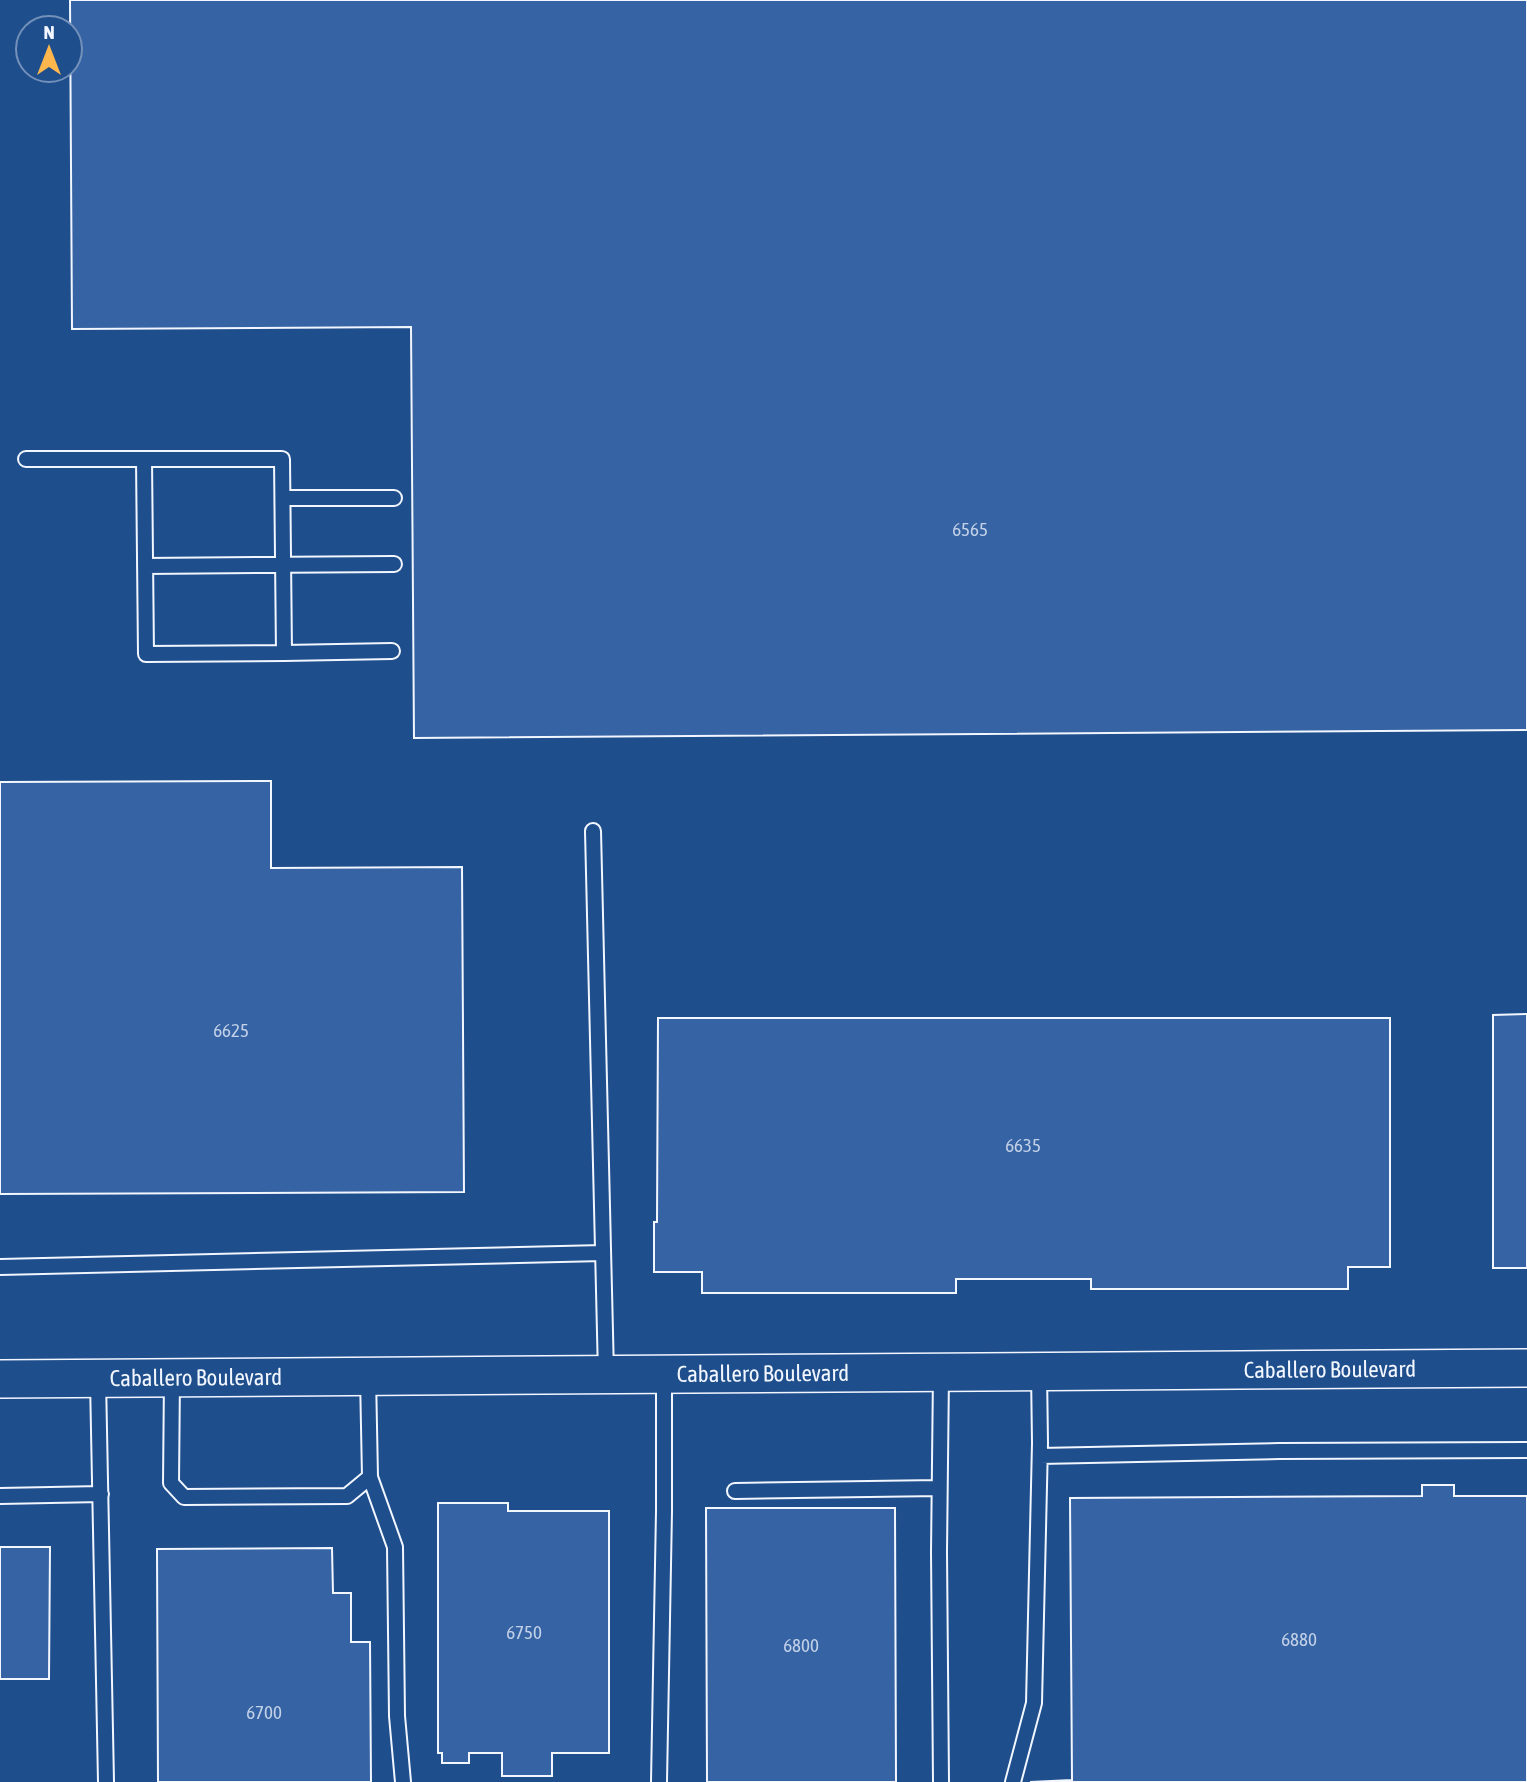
<svg xmlns="http://www.w3.org/2000/svg" width="1527" height="1782" font-family="'Asap Condensed',sans-serif">
	<style>
		.building { fill: #3563a3; stroke: #f2f6ff; stroke-width: 2 }
		.lines { fill: none; stroke-linecap: round; stroke-linejoin: round }
		.service-casing { stroke: #f2f6ff; stroke-width: 18 }
		.tertiary-casing { stroke: #f2f6ff; stroke-width: 40 }
		.service { stroke: #1f4e8c; stroke-width: 14 }
		.tertiary { stroke: #1f4e8c; stroke-width: 37 }
		.labels { text-anchor: middle; dominant-baseline: central; stroke-width: 5; stroke-linejoin: round; paint-order: stroke }
		.number-label { font-size: 19px; fill: #c3d1e8 }
		.street-label { font-size: 23px; fill: #f2f6ff; stroke: #1f4e8c }
	</style>
	<rect width="100%" height="100%" fill="#1f4e8c"/>
	<path class="building" d="M70,0H1527V730L414,738L411,327L72,329Z
		M271,781V868L462,867L464,1192L0,1194V782Z
		M1527,1014V1268H1493V1015Z
		M658,1018H1390V1267H1348V1289H1091V1279H956V1293H702V1272H654V1222H657Z
		M1422,1485H1454V1496H1527V1782H1030L1072,1780L1070,1498L1422,1496Z
		M438,1503H508V1511H609V1753H552V1776H502V1753H469V1763H442V1753H438Z
		M706,1508H895L896,1782H707Z
		M0,1547H50L49,1679H0Z
		M332,1548L333,1593H351V1642H370L371,1782H158L157,1549Z"/>
	<g class="lines">
		<g class="service-casing">
			<path id="service" d="M26,459H282L284,653L392,651
				M144,460L146,654L284,653
				M283,498H394
				M145,566L394,564
				M593,831L606,1374
				M0,1267L603,1253
				M368,1376L370,1477L395,1547L397,1716L403,1782
				M172,1378L171,1483L184,1497L347,1496L370,1477
				M98,1380L106,1782
				M1040,1456L1280,1451L1527,1450
				M735,1491L939,1488
				M0,1496L101,1494
				M659,1782L664,1511V1375
				M941,1782L939,1552L941,1374
				M1013,1782L1034,1703L1040,1443L1039,1372"/>
		</g>
		<g class="tertiary-casing">
			<g id="tertiary">
				<path id="s1" d="M0,1379L1527,1368"/>
			</g>
		</g>
		<use href="#service" class="service"/>
		<use href="#tertiary" class="tertiary"/>
	</g>
	<g class="labels">
		<g class="number-label">
			<text x="970" y="529">6565</text>
			<text x="231" y="1030">6625</text>
			<text x="1023" y="1145">6635</text>
			<text x="524" y="1632">6750</text>
			<text x="1299" y="1639">6880</text>
			<text x="801" y="1645">6800</text>
			<text x="264" y="1712">6700</text>
		</g>
		<g class="street-label">
			<text stroke="none"><textPath href="#s1" startOffset="1330">Caballero Boulevard</textPath></text>
			<text stroke="none"><textPath href="#s1" startOffset="763">Caballero Boulevard</textPath></text>
			<text stroke="none"><textPath href="#s1" startOffset="196">Caballero Boulevard</textPath></text>
		</g>
	</g>
	<g transform="translate(49 49)"><circle r="33" fill="#1f4e8c" stroke="#7391ba" stroke-width="2"/>
	<path d="M0-5L12 26L0 18L-12 26Z" fill="#ffb74d"/>
	<text y="-10" font-size="19" font-weight="bold" text-anchor="middle" fill="#f2f6ff">N</text>
	</g>
</svg>
